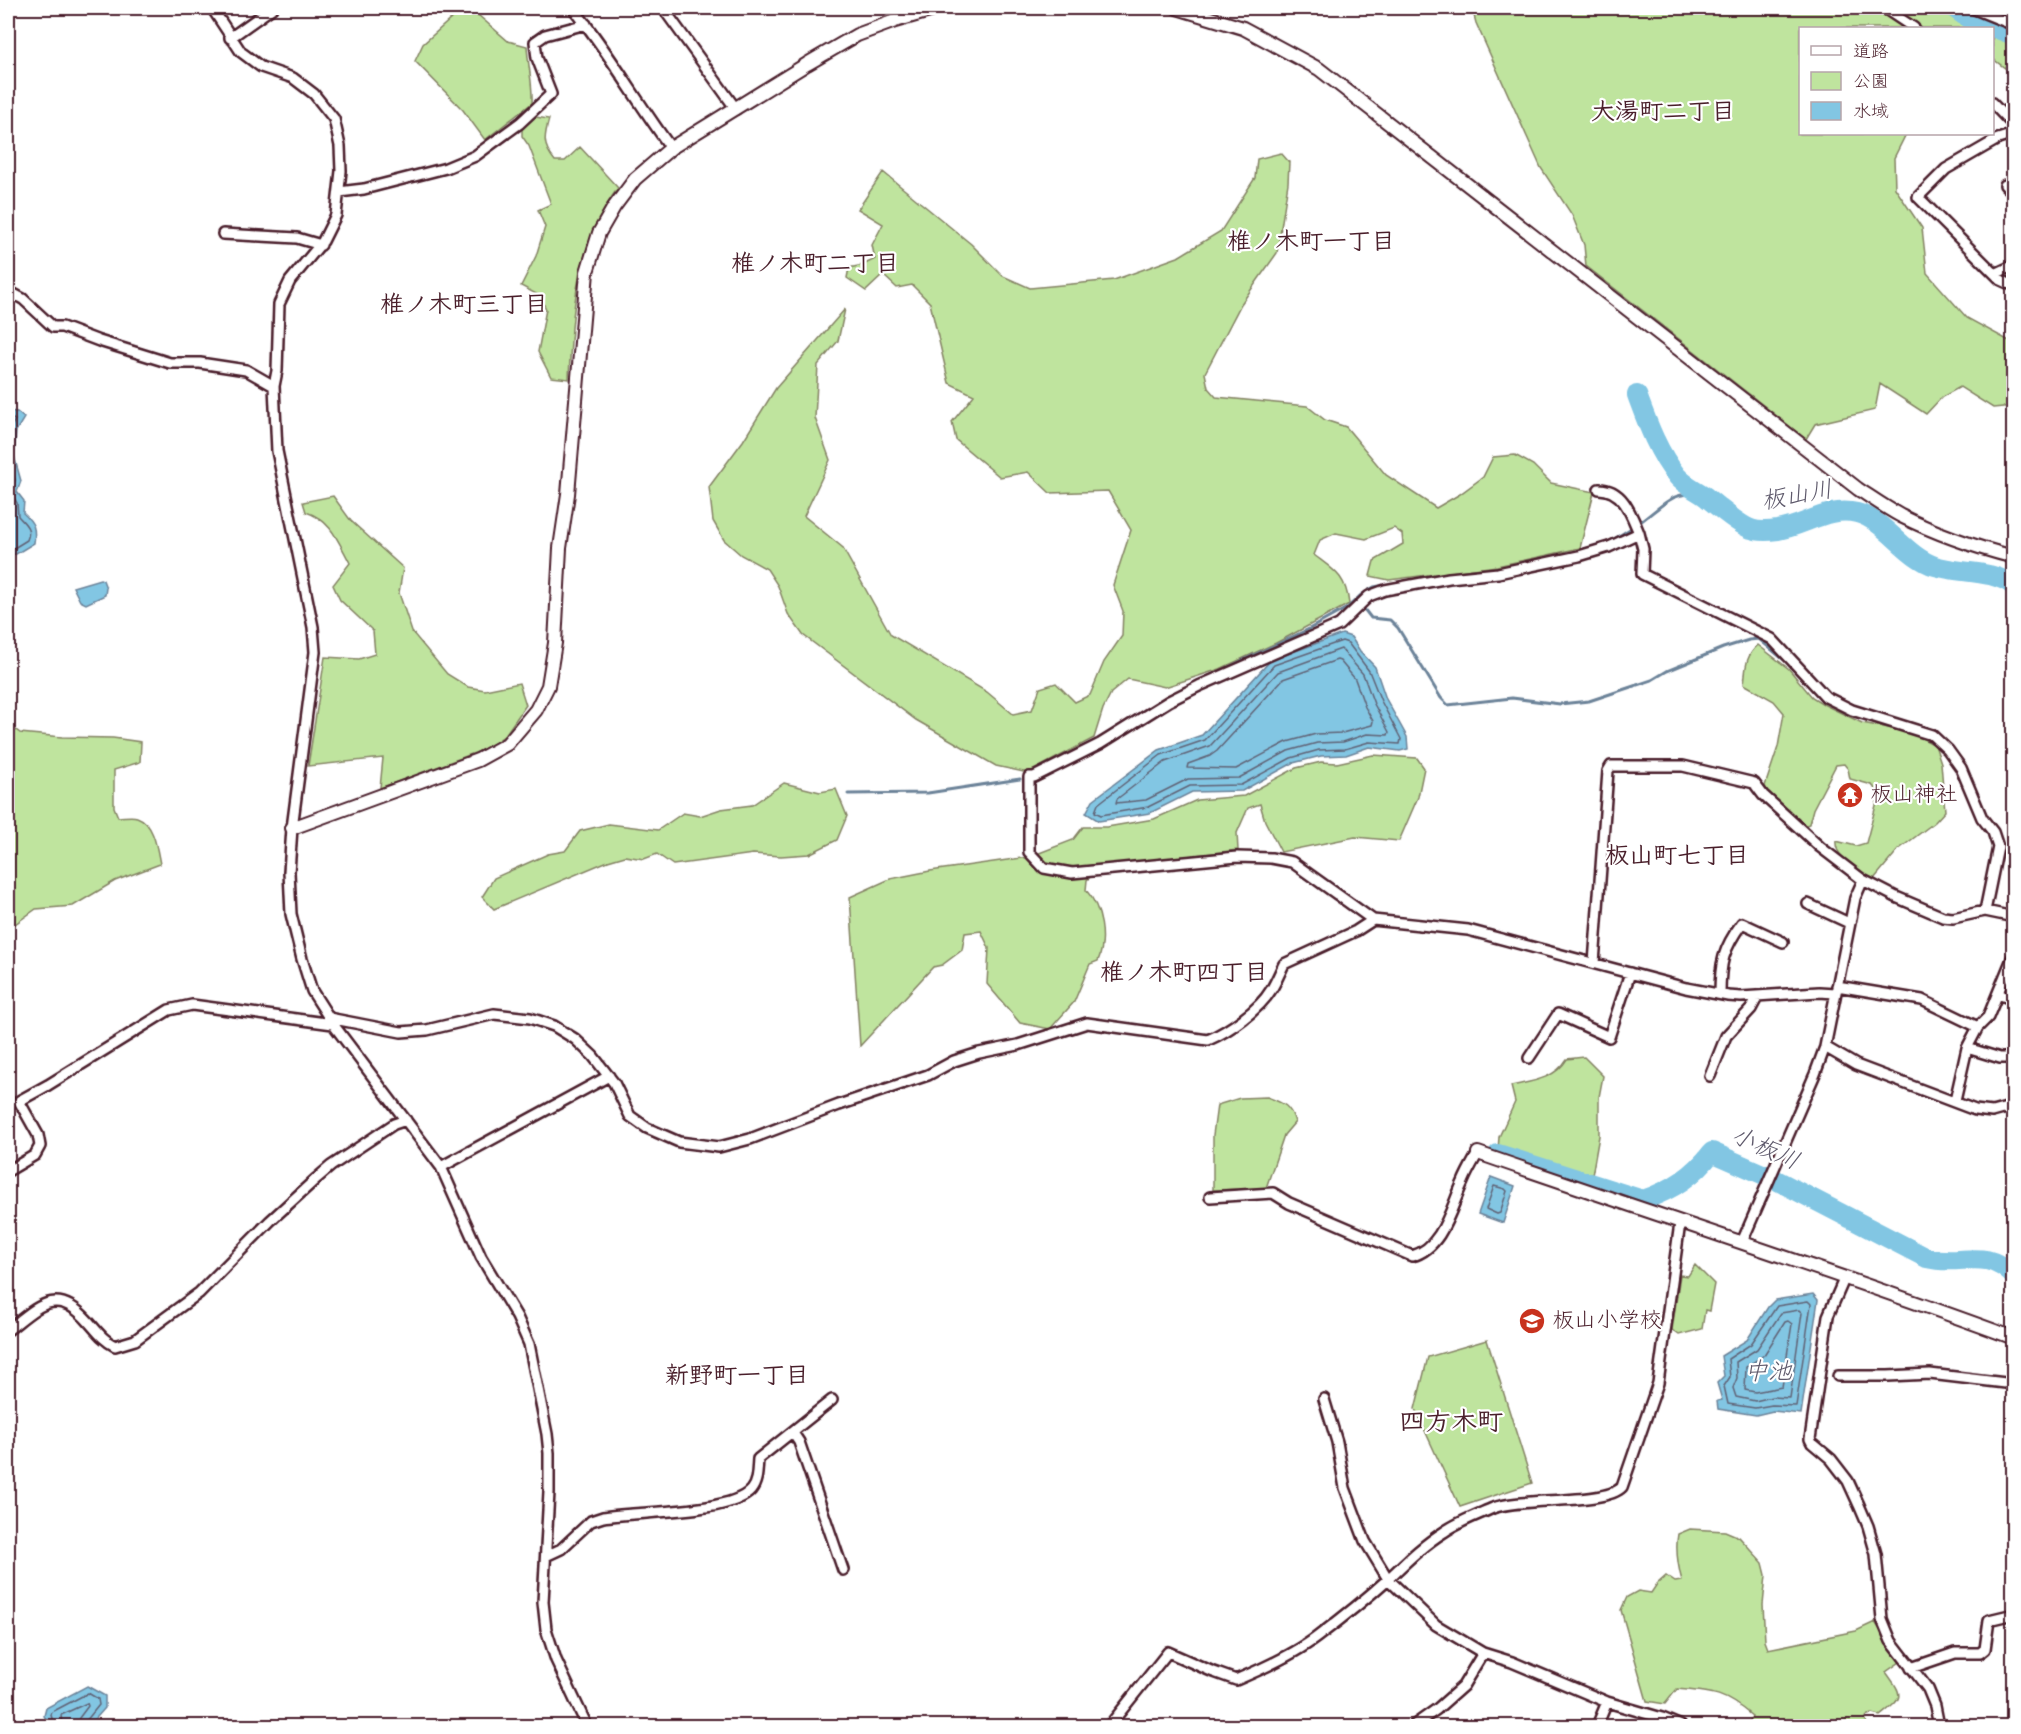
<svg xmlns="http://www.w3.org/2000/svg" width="2021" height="1734" font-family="Mynerve,'Klee One',sans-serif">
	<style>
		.green { fill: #bfe49e; stroke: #848264; stroke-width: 1.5 }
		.water { fill: #82c6e3; stroke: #6c8399; stroke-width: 1.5 }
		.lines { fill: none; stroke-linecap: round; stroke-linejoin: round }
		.shore { stroke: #606275; stroke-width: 1.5 }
		.stream { stroke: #6c8399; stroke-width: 3 }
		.river { stroke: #82c6e3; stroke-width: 20 }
		.minor-casing { stroke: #4a1f2b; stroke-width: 14 }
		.tertiary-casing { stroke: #4a1f2b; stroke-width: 16 }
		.minor { stroke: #fff; stroke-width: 9 }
		.tertiary { stroke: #fff; stroke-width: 12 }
		.labels { text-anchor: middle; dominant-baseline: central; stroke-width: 4.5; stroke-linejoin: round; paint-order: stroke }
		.poi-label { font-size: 22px; fill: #4a1f2b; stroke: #fff; text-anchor: start }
		.neighbourhood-label { font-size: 24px; font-weight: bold; fill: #4a1f2b; stroke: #fff }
		.water-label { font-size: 24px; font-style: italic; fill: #5e596b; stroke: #fff }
		.quarter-label { font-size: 26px; font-weight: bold; fill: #4a1f2b; stroke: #fff }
	</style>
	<rect width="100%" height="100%" fill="#fff"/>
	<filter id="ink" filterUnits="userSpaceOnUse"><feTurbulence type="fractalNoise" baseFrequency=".0167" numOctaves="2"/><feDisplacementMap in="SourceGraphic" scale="12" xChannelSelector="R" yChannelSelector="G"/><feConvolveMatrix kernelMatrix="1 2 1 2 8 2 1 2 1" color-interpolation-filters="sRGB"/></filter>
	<g filter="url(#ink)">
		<path class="green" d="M470,8L508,41L527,46C528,66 533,84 532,103L485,140L463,110L415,61L423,44L462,9Z
			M1472,8H1951L1967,18L1992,28H1800V134H1906L1894,158L1895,188L1922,228L1927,273L1967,318L2013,343V406L1993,408L1960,387L1942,397L1926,414L1880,384L1875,410L1815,424L1806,439L1586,266L1584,245L1572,215L1541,168L1476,23Z
			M1992,29L2013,37V59L2007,63L2005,68L1993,59Z
			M535,117L549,119C544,137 542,145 555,161H565L580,147L618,188C576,244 572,311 569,379L551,377L538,352L546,309L540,296L521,286L536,256L545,227L538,210L551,204L529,146L522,136V128Z
			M1281,153L1289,162L1288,183L1277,253L1241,304L1205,373L1208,388L1216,397L1307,406L1325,420L1346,427L1386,475L1436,508L1460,494L1483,477L1493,457L1515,455L1533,465L1551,483L1594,492L1580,548L1497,566L1389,580L1370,576L1374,561L1403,544L1402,534L1394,528L1366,539L1336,533L1320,540L1314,555C1335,571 1346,576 1349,604L1276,643L1220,669L1165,687L1128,679L1111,693L1103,709L1094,738L1028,773L996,766L916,720L803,635L788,614L778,586L767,569L741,555L724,540L713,521L709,487L743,441L776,388L845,309L838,341L818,365L815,418L830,460L804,516L842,547L891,635L987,692L1013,714L1032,710L1040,688L1056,683L1075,702L1090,695L1104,662L1122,636L1123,611L1113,585L1131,530L1108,491L1050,493L1028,472L1000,477L956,440L952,422L974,395L949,383L930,303L912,285L897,288L883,275L866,291L847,278L849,268L863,265L875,259L872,245L883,224L858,209L883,172L971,244L1003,276L1030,288L1114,280L1178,257L1221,231L1255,178L1257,159Z
			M333,496L351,521L403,568L399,593L412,632L447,674L468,687L485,690L519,683L526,705L505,735L488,748L380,788L383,758L308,766L325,657L359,659L375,654L373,631L340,600L333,585L350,563C338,541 331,520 306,512L303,502Z
			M1758,645L1789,669L1812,697L1825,705L1862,723L1910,732L1935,745L1941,763L1945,811L1935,822L1898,850L1874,879H1870C1859,869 1834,858 1836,841L1856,846L1866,843L1879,794L1872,785L1850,779L1848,769L1844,764L1836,765L1813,809L1809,824L1804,826L1768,793L1765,786L1778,747L1784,713L1774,701L1744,684C1746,667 1745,657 1758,645Z
			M8,724L20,733L62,737L113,738L141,742L140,762L114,770V807L118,817C124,817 132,815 137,817C154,823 157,849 160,864L115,881L73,906L36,909L8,929Z
			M1373,755L1417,758L1424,768L1418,797L1399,841L1355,837L1281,852L1265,821L1260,804L1248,808L1237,833L1238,850L1102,866L1087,880L1086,890C1102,908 1107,939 1098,961L1090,964L1074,1002L1050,1029L1020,1023L987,984L989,948L981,931L965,933L962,950L942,965L933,967L860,1046L850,897L890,879L930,871L1029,857L1073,840L1083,827H1107L1154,819L1197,800L1244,796L1296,768L1321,762L1337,763Z
			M784,783L820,792L836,789L847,816L837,840L809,854L781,856L753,854L673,865L657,854L644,859L625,856L608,861L494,909L482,897L494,878L548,854L565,851L580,831L609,824L658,830L683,813L700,816L721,809L752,805Z
			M1584,1057L1603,1076L1599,1097V1136L1591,1181L1498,1150L1499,1137L1515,1102L1511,1086C1533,1081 1555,1079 1567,1059Z
			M1267,1097C1283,1103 1290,1105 1295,1122L1284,1135L1266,1188L1213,1190V1135L1217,1105L1240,1098Z
			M1695,1265L1714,1284L1709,1311L1705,1310L1702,1329L1679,1335L1672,1330L1680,1275L1688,1276Z
			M1487,1340L1532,1483L1460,1507L1415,1409L1428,1357Z
			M1690,1529L1725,1531L1739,1537L1763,1563L1766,1575L1763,1605L1765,1641L1768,1649L1856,1631L1875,1622L1900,1662L1886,1672C1905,1698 1903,1697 1880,1716L1873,1714L1868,1715L1865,1719L1868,1726H1748L1752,1716C1724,1692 1712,1692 1677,1689L1665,1704L1647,1701L1621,1610L1627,1597L1638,1591L1651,1593L1657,1584L1666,1576L1675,1582L1682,1581C1678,1566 1675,1550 1678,1534Z"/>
		<path class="water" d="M8,411L17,412L24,418L16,431L14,456L21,481L17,492L24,501L23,513C34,523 36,528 34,543L16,554L8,555Z
			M100,579L103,580L106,588L105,595L86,604L80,601L73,587Z
			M1342,634L1351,637L1360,651L1375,667L1386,699L1407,737L1408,749L1400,751L1369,747L1346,755L1321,756L1293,763L1242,791L1192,792L1150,813L1099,821L1086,813L1093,800L1159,750L1202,735L1271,660Z
			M1491,1177L1515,1186L1503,1223L1478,1214Z
			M1813,1294L1818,1300L1801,1414L1773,1411L1756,1415L1718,1409L1717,1401L1722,1400L1717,1383L1724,1376L1721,1356L1747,1340L1768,1307L1775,1300Z
			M87,1686L105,1696V1708L89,1726H50L44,1716L46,1708Z"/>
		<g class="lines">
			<path class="shore" d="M8,417L15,420L10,429L8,456L15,480L11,493L17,503L18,516C25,524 32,528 27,540L14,548L8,549
				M1342,641L1348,643L1369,671L1381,701L1401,739L1400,744L1369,742L1345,749L1319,750L1291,758L1241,785L1190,786L1148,807L1101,815L1095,812L1098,804L1161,755L1205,740L1274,665Z
				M1341,649L1363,674L1374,704L1389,732L1388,735L1367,734L1343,742L1317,743L1288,751L1239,778L1188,779L1146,800L1116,803L1117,799L1165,762L1210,746L1278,672Z
				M1337,660L1340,661L1355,679L1365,707L1373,721L1372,725L1342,733L1316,734L1287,742L1236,769L1187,768L1188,764L1210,756L1217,751L1283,679Z
				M1494,1186L1505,1189L1507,1191L1500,1213L1497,1214L1486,1209Z
				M1808,1301L1811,1304L1796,1406L1772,1405L1755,1408L1728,1404L1724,1386L1730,1377L1728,1359L1751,1344L1777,1306Z
				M1799,1310L1802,1313L1790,1398L1772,1397L1755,1401L1736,1397L1733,1388L1737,1378L1736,1362L1757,1349L1781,1313Z
				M1788,1321L1792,1324L1782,1387L1755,1392L1745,1390L1746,1367L1764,1355L1785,1322Z
				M54,1726L51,1715L52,1712L88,1693L98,1699L99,1705L86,1721L85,1726
				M62,1726L61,1715L87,1703L88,1706L79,1718L77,1726"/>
			<path class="stream" d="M1639,523C1669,501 1679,482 1716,505
				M1602,545L1611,541L1633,527
				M1364,609L1371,618L1390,620L1398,628L1441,698L1448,705L1512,698L1560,704L1589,701L1652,680L1667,671L1723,648L1749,640L1759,639L1783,659
				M1174,693L1309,629L1347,608L1361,595L1374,587L1430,577
				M848,794L928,793L1020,779"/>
			<path class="river" d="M1954,8L1968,18L2014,35
				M1637,395C1647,422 1658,453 1677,476C1684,485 1697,490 1706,497C1717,506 1739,525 1751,529C1759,532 1770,531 1778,530C1805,526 1828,506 1857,513C1885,520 1906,557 1935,566C1961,574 1992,569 2014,586
				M1498,1154L1643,1200C1670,1191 1695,1175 1712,1152L1776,1180L1927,1258C1963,1267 1983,1246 2014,1276"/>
			<g class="minor-casing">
				<path id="minor" d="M212,8L241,52L261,67L293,78L314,94L334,119L340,146L341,171L336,215L323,241L290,281L279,304L277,371L274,386L277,451L313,627L315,652L292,828L289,872L291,914L302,959L312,991L333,1024L441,1167L481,1257L517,1317L529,1344L547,1434L549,1453V1492L543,1602L546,1629L556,1660L587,1726
					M573,8C609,52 637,102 671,148
					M663,8L736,109
					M1884,8L1914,28
					M1972,8L2014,25
					M230,38L272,8
					M1992,103L2014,126
					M2014,134L1998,139L1946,169L1918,197L2001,280L2014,286
					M2005,185L2014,193
					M339,192L364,189L446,168L475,156L520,123L551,94L537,58L535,42L545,35L586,24
					M223,234L297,238L321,245
					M1995,274L2014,265
					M8,291L23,299L53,327H62L99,341L170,363H200L246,370L274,386
					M1599,489C1623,489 1631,514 1639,533
					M1808,904L1849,923
					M1594,963L1608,771L1611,766H1683L1754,783L1763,795L1820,847L1863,880L1896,897L1943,917L1953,918L1985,911L2014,917
					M1837,986L1922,1000L1978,1027
					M1835,993L1819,992L1741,997L1728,996L1686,988L1468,930L1373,920L1292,862L1271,858L1237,857L1072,873L1044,868L1029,852V777H1034L1100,744L1169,701L1199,686L1339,625L1369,596L1385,590L1449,578L1498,573L1579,556L1609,547L1639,533L1643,549L1642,574L1772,639L1826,697L1852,710L1932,735L1948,750L1961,768L1982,818L1993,832L1998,847L1985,911
					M1720,994C1720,963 1723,949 1742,923L1783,942
					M1998,994L2014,1000
					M329,1018L401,1032L427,1030L494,1014L530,1018L554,1026L575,1039L593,1056L614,1083L630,1116L647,1128L679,1142L719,1147L750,1139L839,1105L928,1075L954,1061L979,1053L1018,1045L1087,1023L1208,1040C1229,1031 1259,1010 1271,990C1276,982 1280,972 1284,964L1356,931L1373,920
					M1825,1047L1856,1065L1975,1110L1992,1112L2014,1106
					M1967,1048L2000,1058H2014
					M1529,1058L1558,1014L1609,1037L1630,973
					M1710,1076L1726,1036L1751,1009L1758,996
					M1955,1101L1967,1048L1978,1027L1988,1017L2014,954
					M441,1167L609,1076
					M8,1171L35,1155L40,1146L38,1135L19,1101L48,1085L169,1010L192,1005L333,1024
					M1210,1197L1273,1193L1289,1203L1412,1256C1443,1248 1451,1207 1463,1182C1467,1172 1473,1162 1478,1153
					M1742,1242L1815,1074L1825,1047L1855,898L1863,880
					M1845,1277L1828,1316L1810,1439L1812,1443L1831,1459L1848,1481L1859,1505L1868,1526L1876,1554L1882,1619L1891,1641L1928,1689L1935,1706L1939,1726
					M8,1330C38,1307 56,1285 88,1321C97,1331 103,1340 115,1346L135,1340L199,1293L270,1221L317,1178L331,1166L394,1124L406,1120
					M1838,1376H1888L1930,1374L2014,1384
					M1324,1399L1337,1442L1345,1488L1365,1541L1388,1579L1436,1625L1483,1653L1512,1662L1607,1702L1662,1718L1681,1726
					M793,1433L799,1442L843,1570
					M546,1556L561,1549L591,1521L603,1517C635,1511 731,1514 751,1490C758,1481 757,1470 758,1459L832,1400
					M1911,1668L1955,1653H1980L1985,1649L1989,1620L2014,1614
					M1109,1726L1168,1652L1211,1671L1236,1680C1262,1669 1295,1654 1317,1637C1341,1619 1366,1599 1388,1579C1406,1562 1423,1545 1444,1532C1458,1522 1477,1515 1493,1508C1523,1497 1605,1505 1622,1487L1658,1383L1680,1223
					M1413,1726L1437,1709L1463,1686L1483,1653
					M1597,1726L1607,1702"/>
			</g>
			<g class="tertiary-casing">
				<path id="tertiary" d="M1177,8L1243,28L1319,69L1858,489C1872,498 1886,508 1901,516C1937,534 1975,547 2014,557
					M292,828L478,760L507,744L536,710L548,686L555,643L560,548L568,494L587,272L599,233L614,207L635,179L671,148L807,64L857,35L895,21L940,8
					M1478,1153C1656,1215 1836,1272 2014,1338"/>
			</g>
			<use href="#minor" class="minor"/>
			<use href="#tertiary" class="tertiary"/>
		</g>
	</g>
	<defs>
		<g id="temple-disc" transform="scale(1.35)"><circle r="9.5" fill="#c8321e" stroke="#fff"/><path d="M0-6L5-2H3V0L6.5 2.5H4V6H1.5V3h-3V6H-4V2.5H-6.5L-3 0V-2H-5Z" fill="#fff"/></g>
		<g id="school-disc" transform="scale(1.35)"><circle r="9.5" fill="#c8321e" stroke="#fff"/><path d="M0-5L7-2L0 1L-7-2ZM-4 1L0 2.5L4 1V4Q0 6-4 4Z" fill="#fff"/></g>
	</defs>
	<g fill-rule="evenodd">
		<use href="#temple-disc" x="1850" y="795"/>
		<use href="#school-disc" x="1532" y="1321"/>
	</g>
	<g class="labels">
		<g class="poi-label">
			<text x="1870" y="795">板山神社</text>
			<text x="1552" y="1321">板山小学校</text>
		</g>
		<g class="neighbourhood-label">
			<text x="1663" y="112">大湯町二丁目</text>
			<text x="1311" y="242">椎ノ木町一丁目</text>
			<text x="815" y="264">椎ノ木町二丁目</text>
			<text x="464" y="305">椎ノ木町三丁目</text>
			<text x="1677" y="856">板山町七丁目</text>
			<text x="1184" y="973">椎ノ木町四丁目</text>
			<text x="737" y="1376">新野町一丁目</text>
		</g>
		<g class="water-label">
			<text transform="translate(1797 496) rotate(-10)">板山川</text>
			<text transform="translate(1765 1149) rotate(24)">小板川</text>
			<text x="1768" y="1372">中池</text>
		</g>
		<g class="quarter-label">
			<text x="1451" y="1423">四方木町</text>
		</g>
	</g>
	<rect width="2021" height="1734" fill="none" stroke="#fff" stroke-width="30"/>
	<rect x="15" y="15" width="1991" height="1704" fill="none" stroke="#4a1f2b" stroke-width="2" filter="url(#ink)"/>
	<rect x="1799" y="27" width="195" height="108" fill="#ffffff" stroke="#b7a5aa" stroke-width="1.5"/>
	<rect x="1811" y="46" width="30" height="9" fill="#ffffff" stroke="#b7a5aa" stroke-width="1.5"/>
	<text x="1853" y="57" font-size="18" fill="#4a1f2b">道路</text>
	<rect x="1811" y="72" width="30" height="18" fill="#bfe49e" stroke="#b7a5aa" stroke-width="1.5"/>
	<text x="1853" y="87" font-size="18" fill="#4a1f2b">公園</text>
	<rect x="1811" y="102" width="30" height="18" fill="#82c6e3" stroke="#b7a5aa" stroke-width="1.5"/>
	<text x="1853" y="117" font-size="18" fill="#4a1f2b">水域</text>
</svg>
